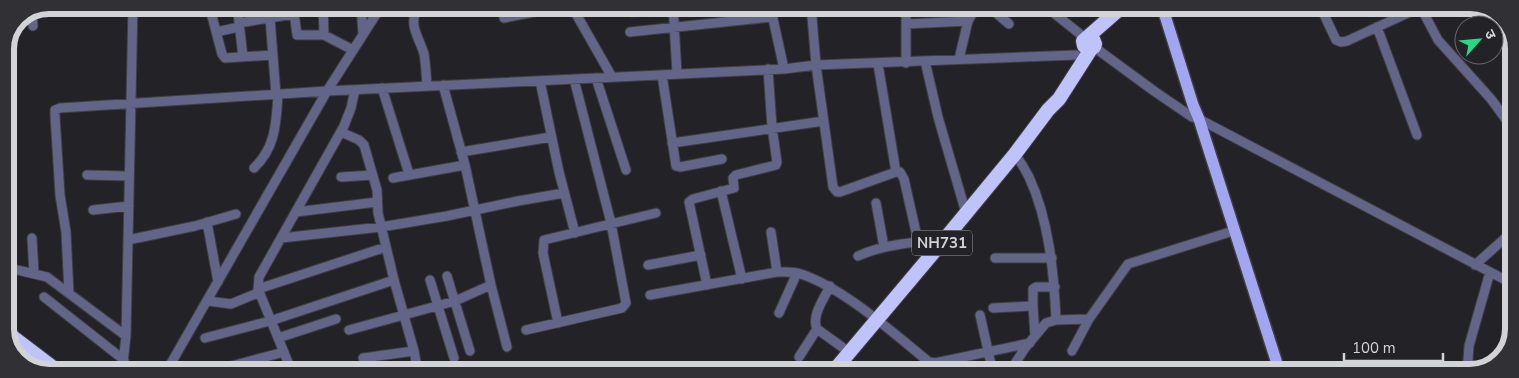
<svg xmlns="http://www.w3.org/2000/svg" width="1519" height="378" font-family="'Nunito Sans','Noto Sans Devanagari',sans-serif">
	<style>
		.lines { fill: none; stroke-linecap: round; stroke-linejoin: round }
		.minor-casing { stroke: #3e3e43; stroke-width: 11 }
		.major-casing { stroke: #3e3e43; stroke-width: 14 }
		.highway-casing { stroke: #3e3e43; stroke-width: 16 }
		.minor { stroke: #626488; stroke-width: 9 }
		.major { stroke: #a2a5ef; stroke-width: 11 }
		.highway { stroke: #c0c3f9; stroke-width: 14 }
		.labels { text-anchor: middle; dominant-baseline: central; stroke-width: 4; stroke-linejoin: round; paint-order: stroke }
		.shield { fill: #222227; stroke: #9d9ea2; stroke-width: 1 }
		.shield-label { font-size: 15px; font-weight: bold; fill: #d2d3d6 }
		.rim { fill: none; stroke: #d2d3d6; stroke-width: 6 }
	</style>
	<rect width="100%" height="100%" fill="#222227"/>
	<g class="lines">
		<g class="minor-casing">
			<path id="minor" d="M209,5L222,54L225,58L273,55
				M237,5L243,57
				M293,5L297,35H324L353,50
				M323,5L324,35
				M361,5L363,35
				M420,5C406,24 419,36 424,54C426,65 426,75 427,86
				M571,5L612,77
				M673,5L677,74
				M770,5L784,69
				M811,5L816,65L833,187L837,192H840L896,172H900L904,179L918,241
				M988,6L1009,24
				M1045,6L1085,38
				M1320,6L1336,40L1341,42L1347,41L1421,7
				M1420,6L1438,40L1491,99L1513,129
				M32,12L33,26
				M631,12L673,10
				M270,18L276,95
				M504,18L570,5
				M239,23L294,14
				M906,24L968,21
				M1377,27L1417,135
				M216,32L239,27
				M630,32L772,17
				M1094,47L1154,91L1192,117L1199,119L1513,284
				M959,59L968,21L977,6
				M925,61L938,117L966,213
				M906,63V6
				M878,64L896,172
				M662,75L676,166L680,167L722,159
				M596,78L626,170
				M540,81L559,172L575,233
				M443,85L465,165L491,285L507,347
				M382,88L409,174
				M341,132L359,140L364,145L377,190L378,213L394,280L414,351L418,372
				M672,143L824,121
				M461,152L551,137
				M1015,154C1020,161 1025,169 1029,177C1049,220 1054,273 1056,320
				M254,168C276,147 276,123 278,95
				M87,175L129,176
				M341,177L373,175
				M393,178L465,165
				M721,191L742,279
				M876,203L884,247
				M93,210L129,206
				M296,212L377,202
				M207,222L218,282
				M771,232L777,272
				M32,238L34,273
				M281,238L381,227L447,216L518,201L564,193
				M128,240L195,226L236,214
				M858,256C885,244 915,242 944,240
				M995,258H1052
				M648,265L701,255
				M1475,265L1513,231
				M5,267L47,277L126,336
				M447,276L470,351
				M430,280L454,358
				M707,285L689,202L693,199L734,188L733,178L736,175L776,165L777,162L772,127L768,69
				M830,286C824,299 811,316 817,329L849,352
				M258,289L386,247
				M69,293L66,232L60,195L55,116V110L60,108L327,91L784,69L816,65L1076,55
				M650,295L777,272C785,272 793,271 801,274C845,289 892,332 929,362L935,363L1030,343
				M44,297L124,360
				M208,301L231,304L260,292
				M993,308L1033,306
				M779,313L797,273
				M980,315L993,373
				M558,323L543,253L544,240L656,213
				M349,330L455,301L491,285
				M526,330L622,308L626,303L611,223L574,79
				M1035,336L1033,306V289L1036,287H1055
				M205,338L270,321L394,280
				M278,338L336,319
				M1072,351L1089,319L1128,264L1230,232
				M799,357L817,329
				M363,358L414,351
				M122,372L126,336L133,5
				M166,372L327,91L382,5
				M209,372L284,352
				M292,372L258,289L259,277L344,126L351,108L355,90
				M1009,373L1025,348L1046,323L1056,320L1089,319
				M1467,373L1469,346L1490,272"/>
		</g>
		<g class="major-casing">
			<path id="major" d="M1162,6L1193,105L1199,119L1280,373"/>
		</g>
		<g class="highway-casing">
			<path id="highway" d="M1088,37L1093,39L1095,44L1094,47L1089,49L1084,46L1083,41L1123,6
				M5,331L59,372
				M832,373L944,240L1015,154L1048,110L1059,99L1091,49"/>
		</g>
		<use href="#minor" class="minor"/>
		<use href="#major" class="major"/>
		<use href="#highway" class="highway"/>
	</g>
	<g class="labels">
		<rect class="shield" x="912" y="230.5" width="60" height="25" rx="4"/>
		<g class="shield-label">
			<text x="942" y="243">NH731</text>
		</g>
	</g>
	<path d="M0 0H1519V378H0ZM49 14H1470A35 35 0 0 1 1505 49V329A35 35 0 0 1 1470 364H49A35 35 0 0 1 14 329V49A35 35 0 0 1 49 14Z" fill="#303035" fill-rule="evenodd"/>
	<path class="rim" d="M49 14H1470A35 35 0 0 1 1505 49V329A35 35 0 0 1 1470 364H49A35 35 0 0 1 14 329V49A35 35 0 0 1 49 14Z"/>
	<g transform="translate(1479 40) rotate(63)"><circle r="24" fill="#222227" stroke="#68696d"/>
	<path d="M0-4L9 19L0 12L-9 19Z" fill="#27d885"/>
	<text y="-8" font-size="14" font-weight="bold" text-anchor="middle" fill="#d2d3d6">उ</text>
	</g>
	<path d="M1344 353v8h99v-8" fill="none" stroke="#d2d3d6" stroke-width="2.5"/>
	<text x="1352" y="353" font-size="15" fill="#d2d3d6" stroke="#222227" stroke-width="4" paint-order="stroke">100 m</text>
</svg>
